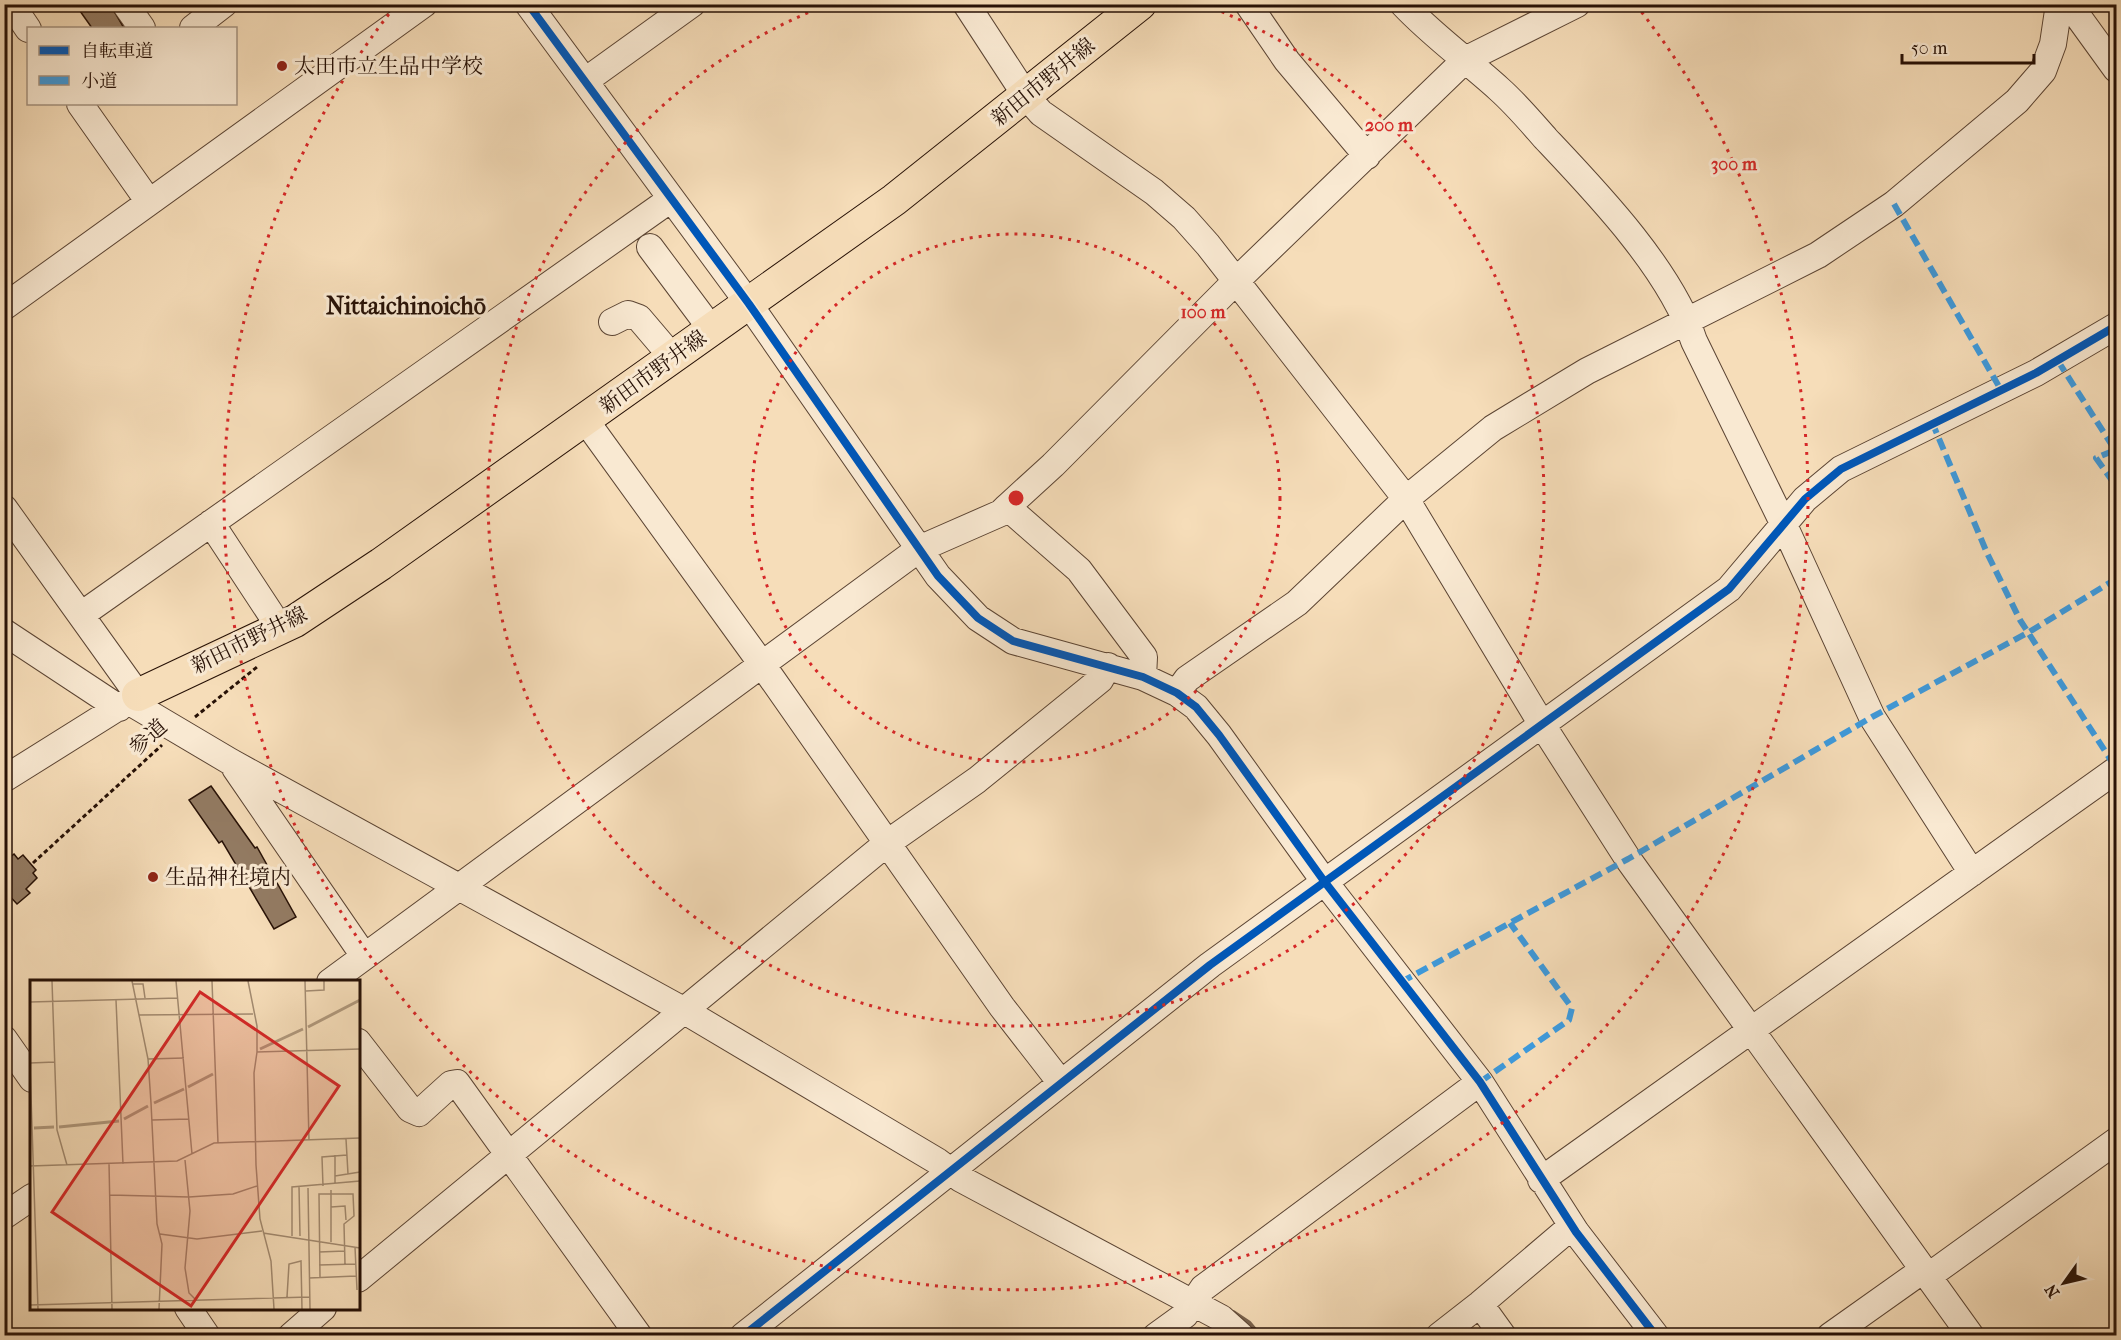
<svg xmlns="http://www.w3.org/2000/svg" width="2121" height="1340" font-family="'IM FELL French Canon','Noto Serif JP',serif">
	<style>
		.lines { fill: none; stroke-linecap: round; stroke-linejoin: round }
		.stream { stroke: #79624d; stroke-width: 5 }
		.building { fill: #937b63; stroke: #271106; stroke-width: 1.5 }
		.minor-casing { stroke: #5b4433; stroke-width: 28 }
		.major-casing { stroke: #271106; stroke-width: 34 }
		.path { stroke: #271106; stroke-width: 3; stroke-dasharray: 4.5 3; stroke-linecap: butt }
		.minor { stroke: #f9e9d2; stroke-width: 26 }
		.major { stroke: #f6ddb9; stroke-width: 32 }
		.quiet { stroke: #3d9add; stroke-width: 6; stroke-dasharray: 12 6; stroke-linecap: butt }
		.cycleway-casing { stroke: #f9e9d2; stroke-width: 11 }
		.cycleway { stroke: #0057b8; stroke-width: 8 }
		.ring { fill: none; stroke: #d62828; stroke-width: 3; stroke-dasharray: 3 6 }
		.poi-dot { fill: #8f2418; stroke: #f9e9d2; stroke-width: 2 }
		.labels { text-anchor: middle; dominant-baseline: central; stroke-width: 6; stroke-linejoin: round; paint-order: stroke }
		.poi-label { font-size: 21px; fill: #271106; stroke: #f9e9d2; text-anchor: start }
		.street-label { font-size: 21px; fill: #271106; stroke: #f9e9d2 }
		.quarter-label { font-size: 24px; font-weight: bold; fill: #271106; stroke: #f9e9d2 }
		.inset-river { fill: none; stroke: #b0987c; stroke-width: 3 }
		.inset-road { fill: none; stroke: #a38b71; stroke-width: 1.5 }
		.view { fill: #d62828; fill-opacity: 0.15; stroke: #d62828; stroke-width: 3 }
		.inset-edge { fill: none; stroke: #271106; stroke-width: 3 }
		.centre { fill: #d62828; stroke: #f9e9d2; stroke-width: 3 }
		.ring-label { font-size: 18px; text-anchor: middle; font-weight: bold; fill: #d62828; stroke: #f9e9d2; stroke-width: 6; stroke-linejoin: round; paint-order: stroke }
	</style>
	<rect width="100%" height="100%" fill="#f6ddb9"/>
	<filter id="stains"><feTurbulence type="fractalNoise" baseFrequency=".00333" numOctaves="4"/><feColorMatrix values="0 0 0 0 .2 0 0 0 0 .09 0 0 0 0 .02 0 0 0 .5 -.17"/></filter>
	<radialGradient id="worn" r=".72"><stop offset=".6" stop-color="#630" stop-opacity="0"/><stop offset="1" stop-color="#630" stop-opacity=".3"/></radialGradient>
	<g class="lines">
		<path class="stream" d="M1234,1313L1249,1323L1260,1336"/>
	</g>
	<path class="building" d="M75,4H110L124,28H92Z
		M211,786L255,848L257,847L296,917L274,929L222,841L219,843L189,800Z
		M14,854L18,859L23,855L36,870L33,873L37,878L26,889L30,893L17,904L4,890V862Z"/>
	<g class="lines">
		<g class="minor-casing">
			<path id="minor" d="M11,4L28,29
				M125,4L142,28
				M528,4L749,304L938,576L978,618L1013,641L1143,677L1177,693L1196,707L1219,735L1324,881L1480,1082L1576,1232L1656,1336
				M966,4L1026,96L1041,113L1154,192L1184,218L1208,245L1406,499L1541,723L1628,859L1971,1336
				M1248,4L1287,61L1367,156
				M1403,4C1432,35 1467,60 1499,89C1516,104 1531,122 1546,139C1597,193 1671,270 1694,341L1784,525L1872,717L1972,873
				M2069,4L2116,69
				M193,28L224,4
				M585,81L692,4
				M80,104L149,202
				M650,247L712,330
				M4,307L424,4
				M612,322L628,314L639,318L673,358
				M586,421L761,663L1002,1007L1061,1083
				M1007,507L1079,570L1144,657L1143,677
				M4,508L138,695L4,779
				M211,523L280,628
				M81,615L671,199
				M4,632L119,708
				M1177,693L1187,679L1297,603L1406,499L1493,428L1587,371L1818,255L1894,204L2017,101L2043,71L2053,44L2059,4
				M128,701L231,762L683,1010L937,1161L961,1179L1221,1318L1241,1336
				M235,768L364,956
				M330,982L919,549L1001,513L1007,507L1053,465L1235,282L1465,60L1577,4
				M4,1039L32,1079
				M358,1042L410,1109L419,1113L451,1084L457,1083L639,1336
				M1541,1180L2116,770
				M4,1216L32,1197
				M358,1279L886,844L977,780L1100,680L1108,666
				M1480,1304L1503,1336
				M188,1308L207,1336
				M291,1336L323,1308
				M743,1336L1210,965L1729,589L1805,499L1841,469L2036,373L2116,326
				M1156,1336L1185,1315L1203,1288L1480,1082
				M1439,1336L1480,1304L1572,1226
				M1830,1336L1916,1275L1937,1270L2116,1141"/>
		</g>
		<g class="major-casing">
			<path id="major" d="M138,695L295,621L381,564L894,200L1140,4"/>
		</g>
		<path class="path" d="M195,717L257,667
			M33,863L162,745"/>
		<use href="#minor" class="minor"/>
		<use href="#major" class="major"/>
		<path class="quiet" d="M1894,204L2001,390
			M2058,361L2115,450L2096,458L2116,486
			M1932,422L1987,553L2020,620L2116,768
			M1401,982L1628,859L1872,717L2029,632L2116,579
			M1480,1082L1569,1020L1572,1008L1510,923"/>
		<g class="cycleway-casing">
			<path id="cycleway" d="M528,4L749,304L938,576L978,618L1013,641L1143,677L1177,693L1196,707L1219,735L1324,881L1480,1082L1576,1232L1656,1336
				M743,1336L1210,965L1729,589L1805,499L1841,469L2036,373L2116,326"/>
		</g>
		<use href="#cycleway" class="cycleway"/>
	</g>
	<g class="ring">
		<circle cx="1016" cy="498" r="264"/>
		<path d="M1205 5A528 528 0 1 1 827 5"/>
		<path d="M1636 5A792 792 0 1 1 396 5"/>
	</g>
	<g class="poi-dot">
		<circle cx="282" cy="66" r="6"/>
		<circle cx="153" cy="877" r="6"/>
	</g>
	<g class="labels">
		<g class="poi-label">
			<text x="294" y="66">太田市立生品中学校</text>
			<text x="165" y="877">生品神社境内</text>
		</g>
		<g class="street-label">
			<text transform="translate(1043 82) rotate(-39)">新田市野井線</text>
			<text transform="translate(653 372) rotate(-36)">新田市野井線</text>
			<text transform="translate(249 640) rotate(-26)">新田市野井線</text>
			<text transform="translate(148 737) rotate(-42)">参道</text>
		</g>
		<g class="quarter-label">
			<text x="406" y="306">Nittaichinoichō</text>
		</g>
	</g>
	<g transform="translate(30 980)">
		<rect width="330" height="330" fill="#f6ddb9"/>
		<path class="inset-river" d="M278,47L330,20M230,69L273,49M158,107L183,94M124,123L154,109M94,139L118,126M29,147L89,141M4,148L24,147"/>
		<path class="inset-road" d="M22,1L27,150L37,185M102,1L118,79L121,123L127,244L132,264L129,329M146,1L162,174M182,1L188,163M218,1L227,46V72L330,69M275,1L279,160M103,4H113L115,18M276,11L294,10V1M86,20L93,184M0,22L148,18M109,35L223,34M227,72L224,93L226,185L230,239L241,281L244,329M118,79L154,78M0,83L25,82M0,85L8,329M122,140L159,139M316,159L318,194M305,175V204M155,180L160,231L155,288L159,313L166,320M79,183L82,329M0,186L147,181L184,163L330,158M305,196L330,192M269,206L270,256M293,206L292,177L317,175M278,208L280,329M301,210V262M80,215L159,217L203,214L227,206M301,227L315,226L316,240M233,253L330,268M130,254L167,259L232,251M262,256V207L330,201M325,267L327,310M289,272L315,271M289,285L326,284M290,297L289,214H323L324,236L314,244L315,284M279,298L326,296M257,317L259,284L271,281L272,329M0,325L280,317"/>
		<path class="view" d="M170,12L309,106L161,326L22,232Z"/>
		<rect width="330" height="330" class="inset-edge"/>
	</g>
	<circle cx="1016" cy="498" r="9" class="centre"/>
	<g class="ring-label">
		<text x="1389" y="131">200 m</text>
		<text x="1734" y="170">300 m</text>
		<text x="1203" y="318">100 m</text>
	</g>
	<rect width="2121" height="1340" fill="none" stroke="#f6ddb9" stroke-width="24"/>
	<rect x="6" y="6" width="2109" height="1328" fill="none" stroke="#271106" stroke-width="3"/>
	<rect x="12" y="12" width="2097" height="1316" fill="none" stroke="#271106" stroke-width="1.5"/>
	<rect x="27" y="27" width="210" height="78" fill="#f9e9d2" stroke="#a59380" stroke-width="1.5"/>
	<rect x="39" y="46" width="30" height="9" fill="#0057b8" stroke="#a59380" stroke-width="1.5"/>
	<text x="81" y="57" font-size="18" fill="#271106">自転車道</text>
	<rect x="39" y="76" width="30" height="9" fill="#3d9add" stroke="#a59380" stroke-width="1.5"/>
	<text x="81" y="87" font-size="18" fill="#271106">小道</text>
	<g transform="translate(2064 1283) rotate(236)" stroke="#f9e9d2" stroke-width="4.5" paint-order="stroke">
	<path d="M0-4.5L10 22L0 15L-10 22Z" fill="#271106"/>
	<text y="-9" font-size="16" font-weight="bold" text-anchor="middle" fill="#271106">N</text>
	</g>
	<path d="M1902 54v9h132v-9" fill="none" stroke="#271106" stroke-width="3"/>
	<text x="1911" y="54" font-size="18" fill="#271106" stroke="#f9e9d2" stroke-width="4.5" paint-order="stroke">50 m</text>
	<rect width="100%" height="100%" filter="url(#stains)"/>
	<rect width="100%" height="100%" fill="url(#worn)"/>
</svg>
